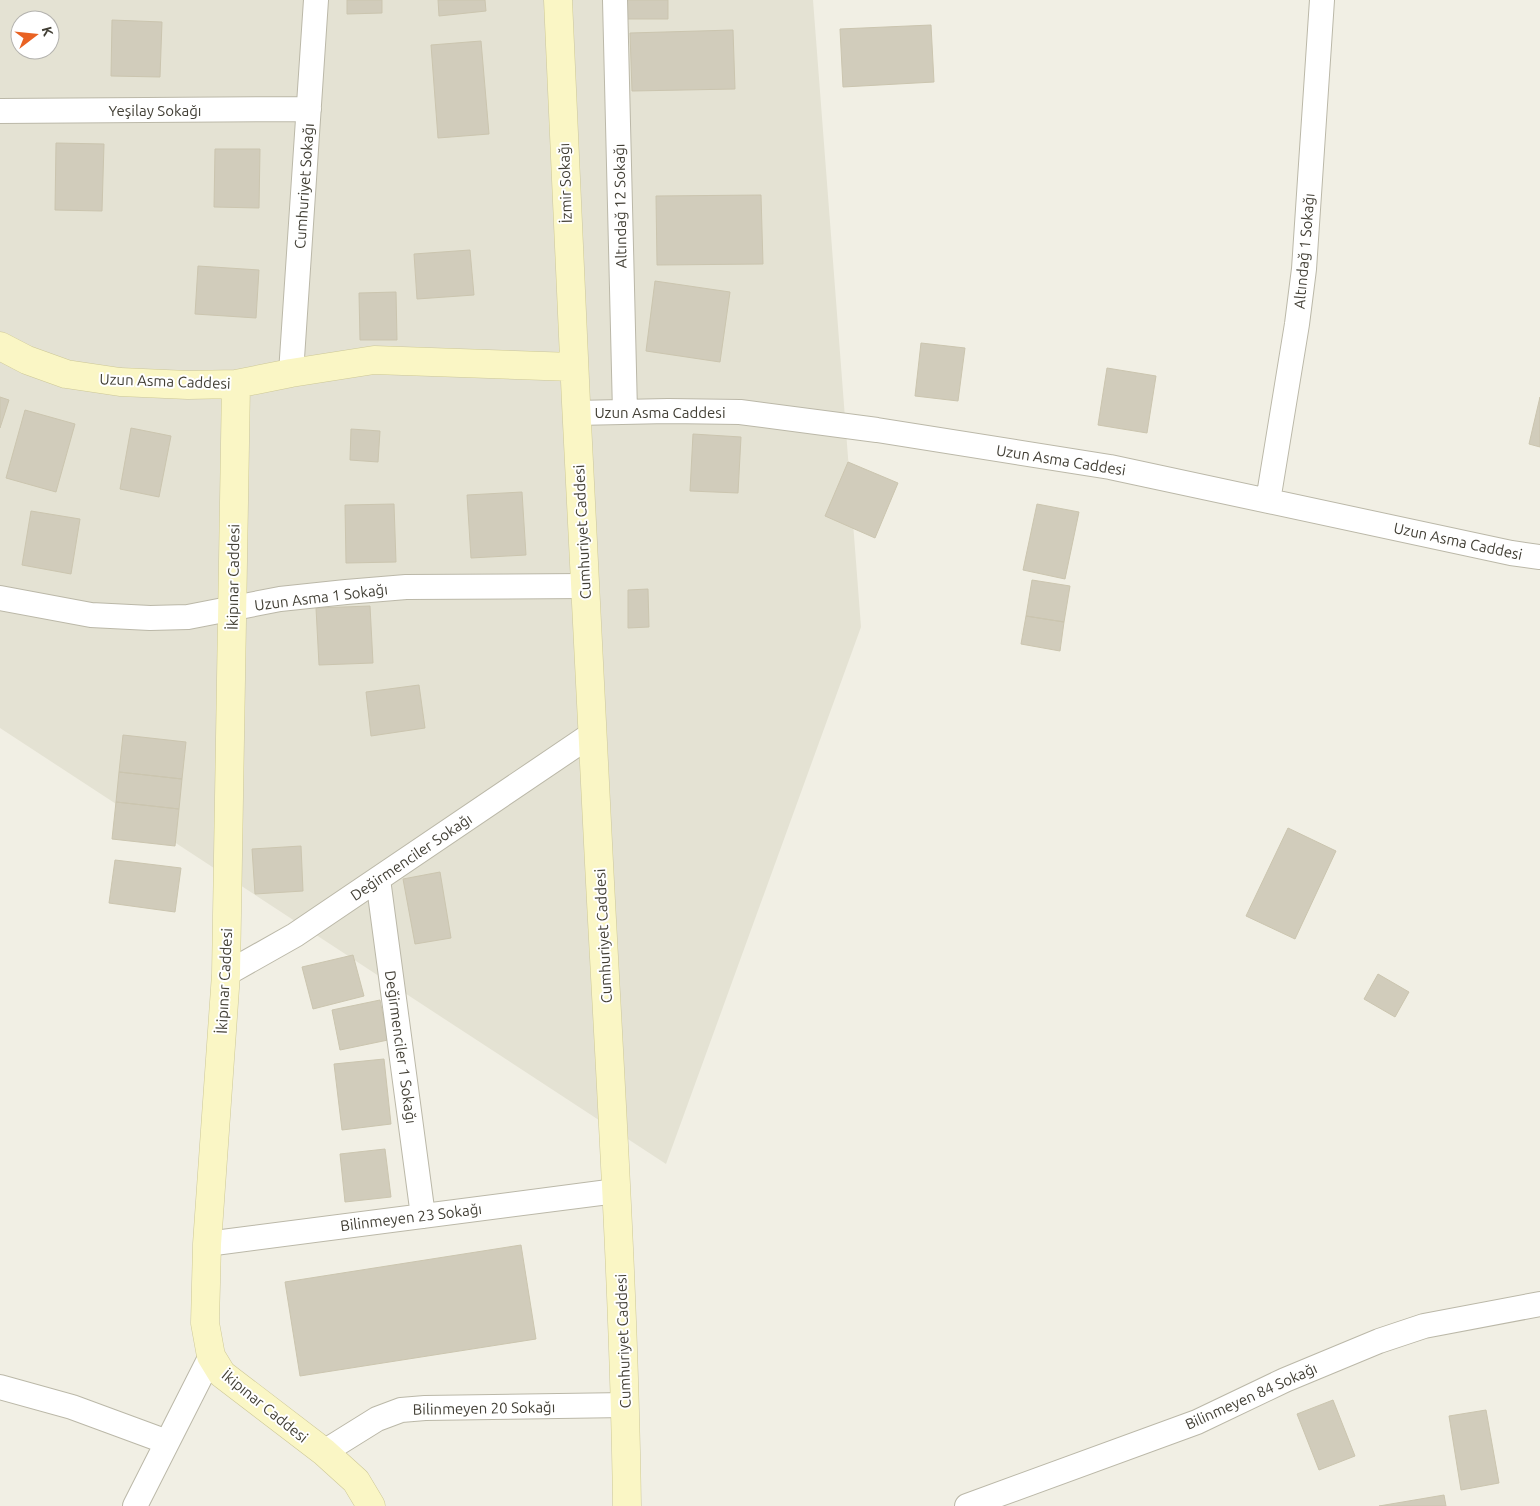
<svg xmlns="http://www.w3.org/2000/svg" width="1540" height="1506" font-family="Ubuntu,sans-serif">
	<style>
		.residential { fill: #e4e2d3; fill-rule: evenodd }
		.building { fill: #d1ccbb; stroke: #cbc5af }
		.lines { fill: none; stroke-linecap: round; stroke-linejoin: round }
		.street-casing { stroke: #bbb8a8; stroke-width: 26 }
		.secondary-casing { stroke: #cdc897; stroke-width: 29 }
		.street { stroke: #fff; stroke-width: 24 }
		.secondary { stroke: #faf6c5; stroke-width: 28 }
		.labels { text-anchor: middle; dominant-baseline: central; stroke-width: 4; stroke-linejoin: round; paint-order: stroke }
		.street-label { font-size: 15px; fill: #423f35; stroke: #fff }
	</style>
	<rect width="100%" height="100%" fill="#f1efe4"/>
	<path class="residential" d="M0,0H813L861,627L666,1164L0,728ZM20,20H50V50H20Z"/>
	<path class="building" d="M347,0H382V13L347,14Z
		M438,0H485L486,11L439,16Z
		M624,0H668V19H624Z
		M112,20L162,22L160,77L111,76Z
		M931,25L934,82L843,87L840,29Z
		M733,30L735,89L632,91L630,33Z
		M481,41L489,134L438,138L431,45Z
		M56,143L104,144L102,211L55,210Z
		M215,149H260L259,208L214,207Z
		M761,195L763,264L657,265L656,196Z
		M470,250L474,295L417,299L414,254Z
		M198,266L259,270L256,318L195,314Z
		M655,281L730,292L720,362L646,351Z
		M396,292L397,340H360L359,293Z
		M921,343L965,348L958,401L915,396Z
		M1107,368L1156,376L1147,433L1098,425Z
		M0,397L9,400L0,428Z
		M1540,397V447L1529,444Z
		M25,410L75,424L56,492L6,478Z
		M131,428L171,436L159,497L120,489Z
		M351,429L380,431L378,462L350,460Z
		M693,434L741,437L738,493L690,491Z
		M848,462L898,483L875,538L825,516Z
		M522,492L526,555L471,558L467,495Z
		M394,504L396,562L346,563L345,505Z
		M1037,504L1079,512L1065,579L1023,570Z
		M31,511L80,519L71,574L22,565Z
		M1032,580L1070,586L1064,622L1026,616Z
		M648,589L649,627L628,628V590Z
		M370,606L373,663L319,665L316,608Z
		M1026,616L1064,622L1060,651L1021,644Z
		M419,685L425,728L371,736L366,692Z
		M123,735L186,742L182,779L119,772Z
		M119,772L182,779L179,809L116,802Z
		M116,802L179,809L175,846L112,839Z
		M1288,828L1336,851L1295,939L1246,916Z
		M301,846L303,891L255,894L252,849Z
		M115,860L181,868L175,912L109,903Z
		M440,872L451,938L415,944L403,879Z
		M353,955L364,996L313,1009L302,967Z
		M1378,974L1409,992L1395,1017L1364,999Z
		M380,1000L388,1040L340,1050L332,1010Z
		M384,1059L391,1124L342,1130L334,1064Z
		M385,1149L391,1197L345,1202L340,1154Z
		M521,1245L536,1339L300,1376L285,1282Z
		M1333,1400L1355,1456L1319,1470L1297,1414Z
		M1486,1410L1499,1483L1461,1490L1449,1416Z
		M1444,1495L1446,1506H1379Z"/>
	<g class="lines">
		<g class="street-casing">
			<path id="street" d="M615,0L625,412
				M0,111L309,109
				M291,373L316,0
				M576,413L668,411L740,412L877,430L1110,467L1511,553L1540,557
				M1268,501L1297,324L1304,269L1322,0
				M0,598L91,615L150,618L188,617L280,599L346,592L406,587L585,586
				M378,879L423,1216
				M226,974L295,935L592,734
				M207,1244L616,1191
				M0,1387L72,1407L167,1442
				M324,1452L377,1419L401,1410L425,1408L626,1405
				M135,1506L211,1356
				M967,1506L1197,1422L1285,1380L1379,1341L1424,1326L1540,1304"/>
		</g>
		<g class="secondary-casing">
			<path id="secondary" d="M558,0C570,288 584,575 599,863C610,1077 624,1291 627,1506
				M0,346L27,360L66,374L120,382L188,385L236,384L291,373L374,360L573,367
				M236,384L226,974L207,1244L205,1323L211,1356L222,1374L324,1452L356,1481L371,1506"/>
		</g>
		<use href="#street" class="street"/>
		<use href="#secondary" class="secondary"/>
	</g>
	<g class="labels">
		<g class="street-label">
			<text x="155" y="110">Yeşilay Sokağı</text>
			<text transform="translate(565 183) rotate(-92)">İzmir Sokağı</text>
			<text transform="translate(304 186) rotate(-86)">Cumhuriyet Sokağı</text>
			<text transform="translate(620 206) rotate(-91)">Altındağ 12 Sokağı</text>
			<text transform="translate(1304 251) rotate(-85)">Altındağ 1 Sokağı</text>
			<text transform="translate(165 381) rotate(2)">Uzun Asma Caddesi</text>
			<text x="660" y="412">Uzun Asma Caddesi</text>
			<text transform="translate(1061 460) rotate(9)">Uzun Asma Caddesi</text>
			<text transform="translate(582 532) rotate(-93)">Cumhuriyet Caddesi</text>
			<text transform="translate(1458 541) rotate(12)">Uzun Asma Caddesi</text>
			<text transform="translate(233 577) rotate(-89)">İkipınar Caddesi</text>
			<text transform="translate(321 597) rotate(-7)">Uzun Asma 1 Sokağı</text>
			<text transform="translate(411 857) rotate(-34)">Değirmenciler Sokağı</text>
			<text transform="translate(603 936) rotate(-93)">Cumhuriyet Caddesi</text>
			<text transform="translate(224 981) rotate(-87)">İkipınar Caddesi</text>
			<text transform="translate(401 1047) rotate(82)">Değirmenciler 1 Sokağı</text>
			<text transform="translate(411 1217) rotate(-7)">Bilinmeyen 23 Sokağı</text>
			<text transform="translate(623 1341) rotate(-92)">Cumhuriyet Caddesi</text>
			<text transform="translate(1251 1396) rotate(-24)">Bilinmeyen 84 Sokağı</text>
			<text transform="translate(265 1406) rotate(39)">İkipınar Caddesi</text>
			<text transform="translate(484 1408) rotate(-1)">Bilinmeyen 20 Sokağı</text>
		</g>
	</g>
	<g transform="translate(35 35) rotate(74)"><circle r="24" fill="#ffffff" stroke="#b3b2ae"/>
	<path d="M0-4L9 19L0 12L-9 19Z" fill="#e96223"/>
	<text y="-8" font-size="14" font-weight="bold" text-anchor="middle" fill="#423f35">K</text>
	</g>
</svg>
